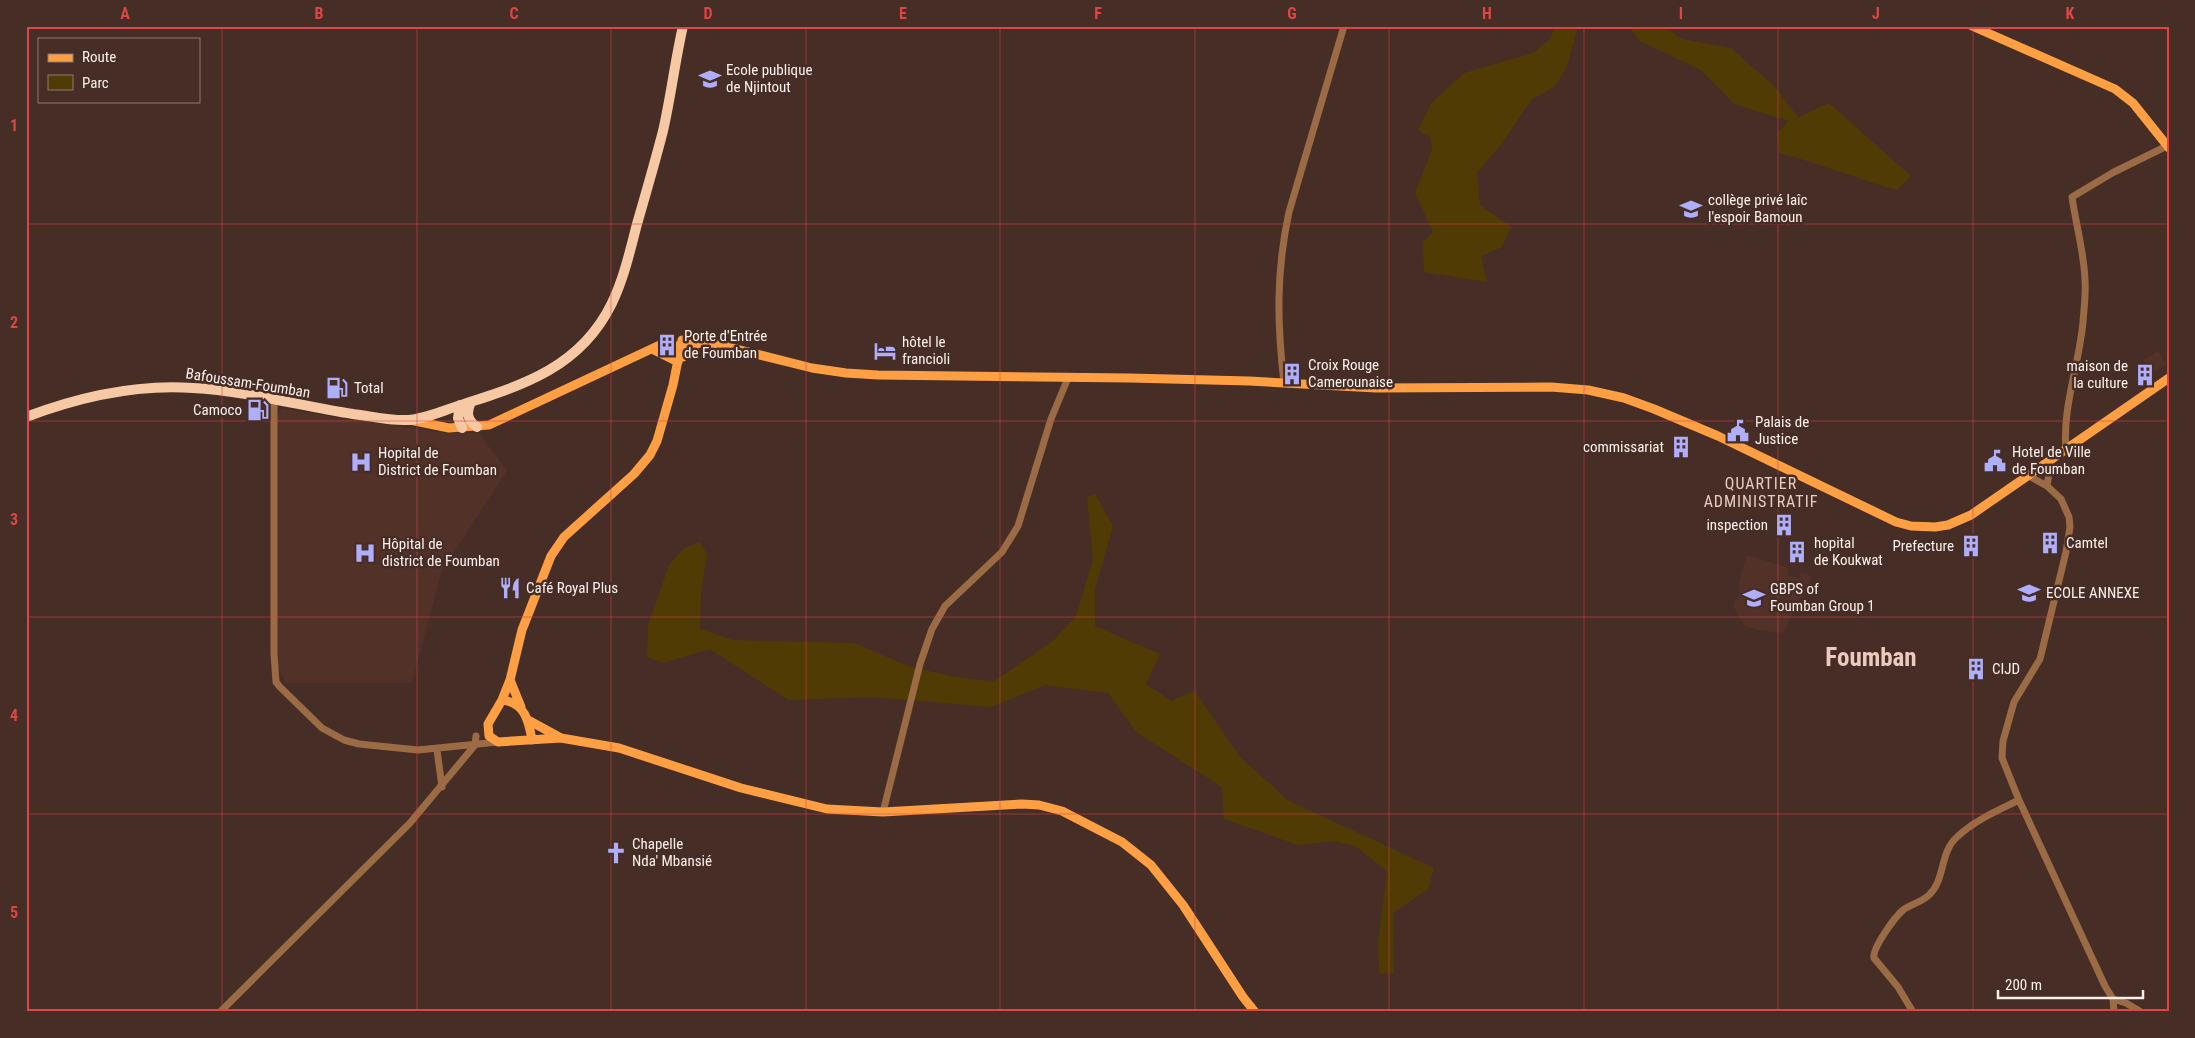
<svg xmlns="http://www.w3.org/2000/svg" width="2195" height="1038" font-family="'Roboto Condensed',sans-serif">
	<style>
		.built { fill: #523228 }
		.green { fill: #513b04 }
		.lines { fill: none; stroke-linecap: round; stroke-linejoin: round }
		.minor { stroke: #9a6b44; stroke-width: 7 }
		.major { stroke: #fe9f43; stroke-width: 9 }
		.highway { stroke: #f6c8a3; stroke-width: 10 }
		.grid { fill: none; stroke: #dc4645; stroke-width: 1; stroke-opacity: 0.55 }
		.labels { text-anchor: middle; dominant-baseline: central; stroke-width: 5; stroke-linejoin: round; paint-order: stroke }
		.poi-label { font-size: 15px; fill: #fdefeb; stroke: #462d26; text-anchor: start }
		.street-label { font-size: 15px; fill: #fdefeb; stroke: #462d26 }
		.neighbourhood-label { font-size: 16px; letter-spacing: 1px; fill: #ebcac0; stroke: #462d26 }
		.town-label { font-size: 25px; font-weight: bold; fill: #ebcac0; stroke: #462d26 }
		.neatline { fill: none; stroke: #dc4645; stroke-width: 2 }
		.grid-label { font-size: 16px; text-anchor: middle; font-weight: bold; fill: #dc4645 }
	</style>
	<rect width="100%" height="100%" fill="#462d26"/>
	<path class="built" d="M2158,351L2166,365L2151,373L2143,360Z
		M282,408L338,418L445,433H479L507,471L442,570L412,683H286L278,668L275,428L278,413Z
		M1747,555L1789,568L1787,575L1799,578L1801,572L1812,576L1783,633L1758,630L1744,625L1733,606L1740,590L1739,582Z"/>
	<path class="green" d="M1554,26H1578L1567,67L1555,86L1531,100L1500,146L1477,173L1480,205L1511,227L1502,247L1481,256L1487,282L1424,272L1423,242L1433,232L1415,193L1432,150L1431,138L1418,130L1431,103L1464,73L1533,53L1551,38Z
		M1628,26H1663L1682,39L1731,48L1776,88L1798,117L1829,103L1911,176L1897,190C1857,179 1819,163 1779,153L1777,133L1789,121L1734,104L1701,70L1640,41Z
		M1095,494L1113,526L1095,589V626L1160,654L1146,684L1171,701L1195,691L1240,757L1289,801L1434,868L1428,889L1393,913C1392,934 1394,953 1394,974L1379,973L1378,943L1387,871L1355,846L1333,841L1298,845L1224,819L1222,787L1136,732L1108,693L1045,685L991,707L872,697L788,700L710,649L663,663L647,657L648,625L669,565L683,549L700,542L707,554L701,594L700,629L733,640L854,643L911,667L951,676L993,682L1054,640L1076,616L1093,560L1087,497Z"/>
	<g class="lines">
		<path class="minor" d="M1284,383C1277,323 1276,272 1289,212L1344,26
			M274,400V654L276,682L280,687L322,728L344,740L359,744L418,750L498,742
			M2066,451C2062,407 2079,366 2083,322C2084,308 2086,294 2085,280C2084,252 2076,225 2072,197L2114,172L2167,146
			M2029,476L2047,486L2061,499L2069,517L2070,527L2066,552L2040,659L2014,702L2003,741L2002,758L2019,800L2105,986L2113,999L2126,1003L2141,1012
			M2047,486L2051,461
			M437,750L442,787
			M883,812L920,664L932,629L945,606L1002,552L1018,526L1051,419L1068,378
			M2113,999L2114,1012
			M220,1012L410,823L475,745L476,736
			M1913,1012L1898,987L1874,958C1872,948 1895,917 1903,910C1911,904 1923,902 1930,894C1945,879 1940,852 1957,837C1975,820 1997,811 2019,800"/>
		<path class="major" d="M1972,26L2115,89L2133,103L2169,148
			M682,340L673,385L657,441L650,455L634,474L564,537L551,556L522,630L510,680L502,700L488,724L489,736L498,742L561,738L619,748L741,788L827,809L883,812L1022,804L1039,805L1062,811L1122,842L1151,865L1183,905L1243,997L1255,1012
			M670,347L700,343L716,344L812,368L846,373L878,375L1130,378L1249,381L1376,388L1551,387L1588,390L1624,398L1654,409L1718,436L1896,522L1911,526L1935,527L1948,525L1971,515L2169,378
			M654,350L678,362
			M683,357L697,344
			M410,420L449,428L489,425L664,343
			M510,680L521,707
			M502,700C525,702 529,722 532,740
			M528,720L561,738"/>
		<path class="highway" d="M471,402C466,413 467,420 477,427
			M460,405L458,418L462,428
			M26,417C79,397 136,384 193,388C247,391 300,406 353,414C371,416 389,421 408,420C426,419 444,410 461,405C524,385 581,367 612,303C624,278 630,251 637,224C646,193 655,162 663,131C671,96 675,61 683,26"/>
	</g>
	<path class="grid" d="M222,26V1012M417,26V1012M611,26V1012M806,26V1012M1000,26V1012M1195,26V1012M1389,26V1012M1584,26V1012M1778,26V1012M1973,26V1012M26,224H2169M26,421H2169M26,617H2169M26,814H2169"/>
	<defs>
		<g id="school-bare" transform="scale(1.725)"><path d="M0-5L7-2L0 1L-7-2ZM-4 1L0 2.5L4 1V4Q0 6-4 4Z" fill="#afaefa" stroke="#462d26" stroke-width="2.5" paint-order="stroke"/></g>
		<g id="building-bare" transform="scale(1.725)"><path d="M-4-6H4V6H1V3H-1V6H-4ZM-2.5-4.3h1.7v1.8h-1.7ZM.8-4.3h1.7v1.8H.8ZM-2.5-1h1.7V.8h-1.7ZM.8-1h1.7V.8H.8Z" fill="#afaefa" stroke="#462d26" stroke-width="2.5" paint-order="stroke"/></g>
		<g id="hotel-bare" transform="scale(1.725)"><path d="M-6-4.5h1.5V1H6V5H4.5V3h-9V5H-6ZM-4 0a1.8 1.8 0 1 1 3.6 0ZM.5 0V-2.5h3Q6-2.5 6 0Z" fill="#afaefa" stroke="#462d26" stroke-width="2.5" paint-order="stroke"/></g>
		<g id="fuel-bare" transform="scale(1.725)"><path d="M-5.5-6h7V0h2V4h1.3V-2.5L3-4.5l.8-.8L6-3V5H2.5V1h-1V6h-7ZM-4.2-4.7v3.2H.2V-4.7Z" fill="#afaefa" stroke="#462d26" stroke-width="2.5" paint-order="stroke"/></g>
		<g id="civic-bare" transform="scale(1.725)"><path d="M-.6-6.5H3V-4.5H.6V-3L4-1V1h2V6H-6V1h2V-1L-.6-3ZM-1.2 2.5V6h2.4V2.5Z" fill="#afaefa" stroke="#462d26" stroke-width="2.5" paint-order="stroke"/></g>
		<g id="hospital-bare" transform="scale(1.725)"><path d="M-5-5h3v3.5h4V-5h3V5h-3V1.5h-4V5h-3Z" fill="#afaefa" stroke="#462d26" stroke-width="2.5" paint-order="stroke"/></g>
		<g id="restaurant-bare" transform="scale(1.725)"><path d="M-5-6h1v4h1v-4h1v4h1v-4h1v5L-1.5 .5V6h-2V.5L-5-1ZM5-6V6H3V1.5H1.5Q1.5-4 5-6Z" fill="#afaefa" stroke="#462d26" stroke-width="2.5" paint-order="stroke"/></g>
		<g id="church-bare" transform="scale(1.725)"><path d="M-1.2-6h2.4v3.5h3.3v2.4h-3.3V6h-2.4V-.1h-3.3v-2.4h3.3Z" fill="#afaefa" stroke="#462d26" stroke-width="2.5" paint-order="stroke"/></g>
	</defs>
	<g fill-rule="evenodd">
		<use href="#school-bare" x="710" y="79"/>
		<use href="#school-bare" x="1691" y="209"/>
		<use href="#building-bare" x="667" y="345"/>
		<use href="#hotel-bare" x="885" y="351"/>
		<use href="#building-bare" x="1292" y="374"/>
		<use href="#building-bare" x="2145" y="375"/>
		<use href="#fuel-bare" x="337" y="388"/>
		<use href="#fuel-bare" x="258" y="410"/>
		<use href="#civic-bare" x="1738" y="431"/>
		<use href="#building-bare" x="1681" y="447"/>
		<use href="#civic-bare" x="1995" y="461"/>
		<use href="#hospital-bare" x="361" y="462"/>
		<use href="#building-bare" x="1784" y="525"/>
		<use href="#building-bare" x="2050" y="543"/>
		<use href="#building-bare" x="1971" y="546"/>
		<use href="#building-bare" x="1797" y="552"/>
		<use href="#hospital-bare" x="365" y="553"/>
		<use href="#restaurant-bare" x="510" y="588"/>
		<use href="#school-bare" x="2029" y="593"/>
		<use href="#school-bare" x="1754" y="598"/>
		<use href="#building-bare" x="1976" y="669"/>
		<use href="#church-bare" x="616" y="853"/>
	</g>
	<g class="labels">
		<g class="poi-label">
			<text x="726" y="70">Ecole publique<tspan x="726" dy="17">de Njintout</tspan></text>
			<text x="1708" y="200">collège privé laîc<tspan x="1708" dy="17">l'espoir Bamoun</tspan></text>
			<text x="684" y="336">Porte d'Entrée<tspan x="684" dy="17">de Foumban</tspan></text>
			<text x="902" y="342">hôtel le<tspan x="902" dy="17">francioli</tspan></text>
			<text x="1308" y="365">Croix Rouge<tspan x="1308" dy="17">Camerounaise</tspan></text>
			<text x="2128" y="366" text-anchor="end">maison de<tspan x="2128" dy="17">la culture</tspan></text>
			<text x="354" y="388">Total</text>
			<text x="242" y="410" text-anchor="end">Camoco</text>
			<text x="1755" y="422">Palais de<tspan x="1755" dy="17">Justice</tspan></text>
			<text x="1664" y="447" text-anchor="end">commissariat</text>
			<text x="2012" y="452">Hotel de Ville<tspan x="2012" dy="17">de Foumban</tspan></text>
			<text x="378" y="453">Hopital de<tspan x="378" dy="17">District de Foumban</tspan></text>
			<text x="1768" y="525" text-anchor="end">inspection</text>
			<text x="1814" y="543">hopital<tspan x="1814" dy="17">de Koukwat</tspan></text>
			<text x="2066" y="543">Camtel</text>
			<text x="382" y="544">Hôpital de<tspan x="382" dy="17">district de Foumban</tspan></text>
			<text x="1954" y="546" text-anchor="end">Prefecture</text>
			<text x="526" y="588">Café Royal Plus</text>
			<text x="1770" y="589">GBPS of<tspan x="1770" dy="17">Foumban Group 1</tspan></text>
			<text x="2046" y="593">ECOLE ANNEXE</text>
			<text x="1992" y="669">CIJD</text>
			<text x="632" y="844">Chapelle<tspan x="632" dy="17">Nda' Mbansié</tspan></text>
		</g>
		<g class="street-label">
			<text transform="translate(248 383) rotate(9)">Bafoussam-Foumban</text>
		</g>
		<g class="neighbourhood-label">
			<text x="1761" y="483">QUARTIER<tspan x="1761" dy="18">ADMINISTRATIF</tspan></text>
		</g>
		<g class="town-label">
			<text x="1871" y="657">Foumban</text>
		</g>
	</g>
	<rect width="2195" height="1038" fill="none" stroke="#462d26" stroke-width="55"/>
	<rect x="38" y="38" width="162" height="65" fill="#462d26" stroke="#8f7b75"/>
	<rect x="48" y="54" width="25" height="8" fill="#fe9f43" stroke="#8f7b75"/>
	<text x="82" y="62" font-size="15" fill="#fdefeb">Route</text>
	<rect x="48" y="75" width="25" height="15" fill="#513b04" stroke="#8f7b75"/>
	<text x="82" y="88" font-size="15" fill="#fdefeb">Parc</text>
	<path d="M1998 990v8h145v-8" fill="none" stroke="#fdefeb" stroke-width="2.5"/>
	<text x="2005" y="990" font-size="15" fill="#fdefeb" stroke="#462d26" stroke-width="4" paint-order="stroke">200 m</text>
	<rect x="28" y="28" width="2140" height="982" class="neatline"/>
	<g class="grid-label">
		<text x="125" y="19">A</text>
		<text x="319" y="19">B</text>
		<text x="514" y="19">C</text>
		<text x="708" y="19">D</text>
		<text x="903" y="19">E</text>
		<text x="1098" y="19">F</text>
		<text x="1292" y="19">G</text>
		<text x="1487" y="19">H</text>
		<text x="1681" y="19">I</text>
		<text x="1876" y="19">J</text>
		<text x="2070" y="19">K</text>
		<text x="14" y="131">1</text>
		<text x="14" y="328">2</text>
		<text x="14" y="525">3</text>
		<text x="14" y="721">4</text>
		<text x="14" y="918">5</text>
	</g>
</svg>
